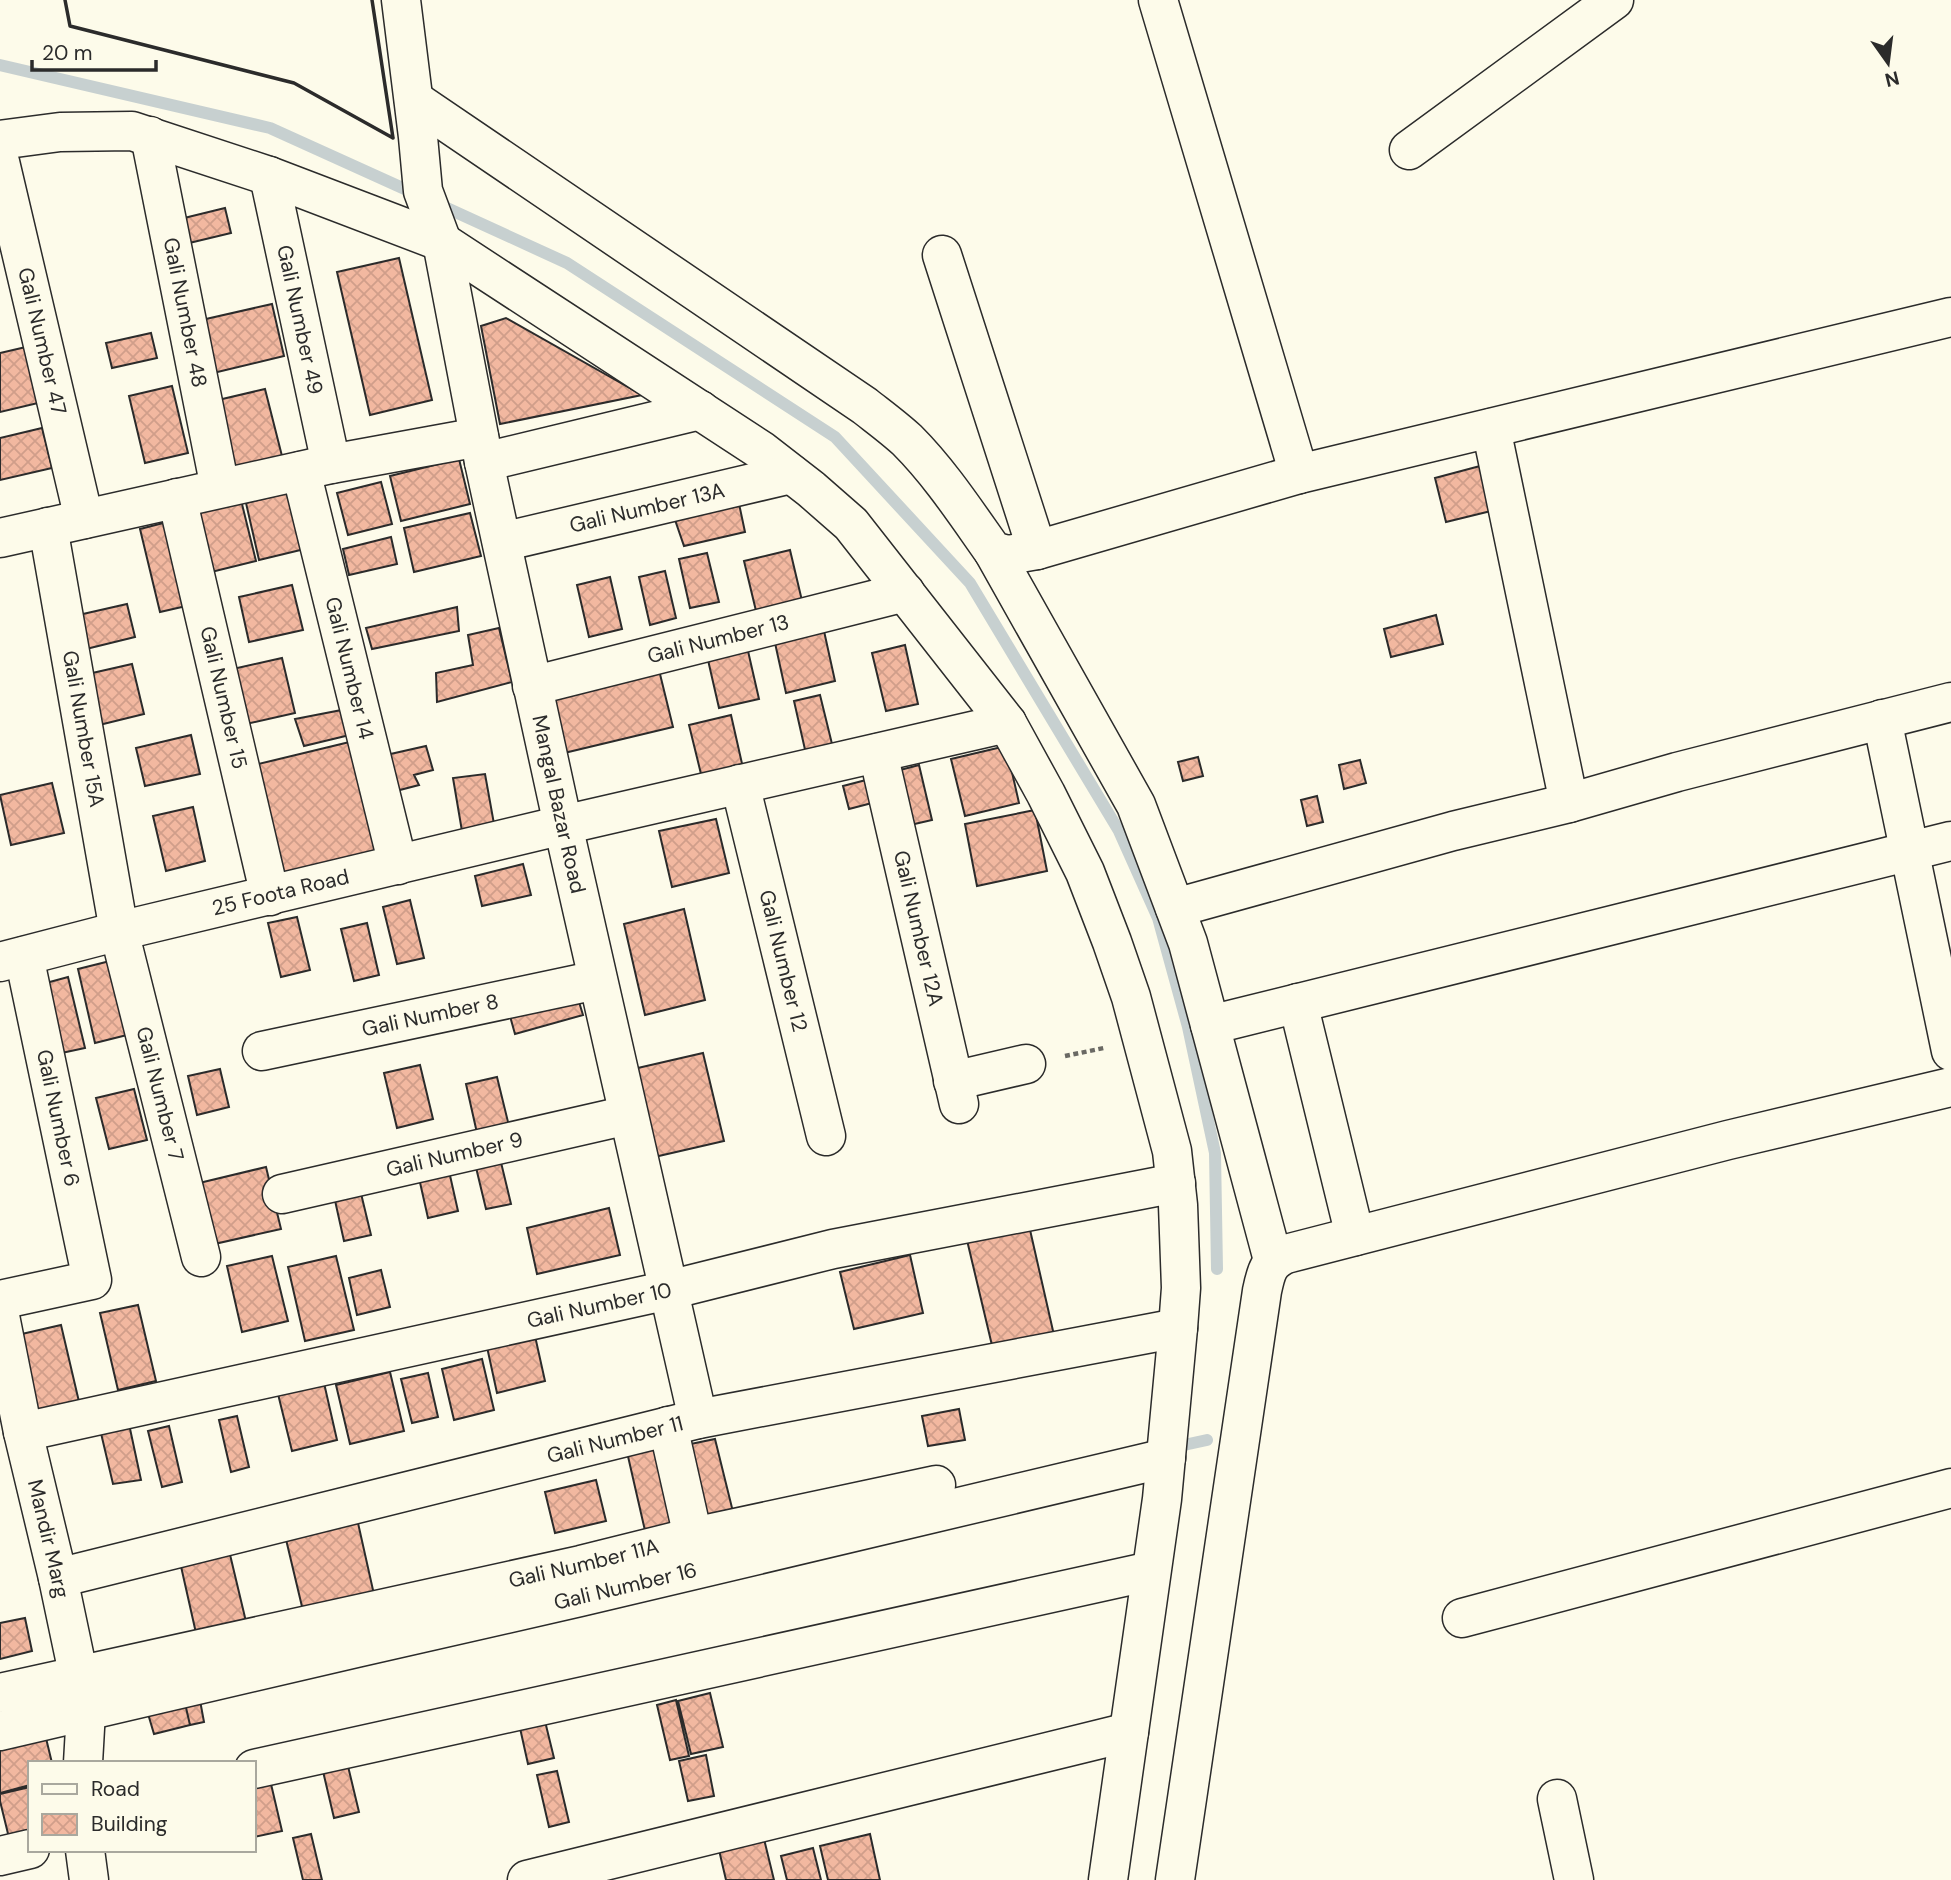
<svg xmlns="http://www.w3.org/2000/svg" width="1951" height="1880" font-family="'DM Sans',sans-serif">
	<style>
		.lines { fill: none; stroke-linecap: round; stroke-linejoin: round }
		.stream { stroke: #c7d0d0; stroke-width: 12 }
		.building { fill: url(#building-cross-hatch); stroke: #2b2b2b; stroke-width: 2 }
		.minor-casing { stroke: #2b2b2b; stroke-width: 41 }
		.path { stroke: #6a6964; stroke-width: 4.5; stroke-dasharray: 5 3.5; stroke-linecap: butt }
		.minor { stroke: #fdfbea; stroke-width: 38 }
		.wall { stroke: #2b2b2b; stroke-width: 3.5 }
		.labels { text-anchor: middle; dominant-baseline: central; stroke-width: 5; stroke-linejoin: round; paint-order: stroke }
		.street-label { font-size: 21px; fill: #2b2b2b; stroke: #fdfbea }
	</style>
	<defs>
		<pattern id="building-cross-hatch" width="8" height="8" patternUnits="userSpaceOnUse" patternTransform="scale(1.75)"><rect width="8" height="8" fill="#f2b8a0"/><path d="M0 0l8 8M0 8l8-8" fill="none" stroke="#d09e8a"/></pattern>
	</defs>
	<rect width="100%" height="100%" fill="#fdfbea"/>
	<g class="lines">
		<path class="stream" d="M0,65L270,128L418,195
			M438,204L567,263L835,437L970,583L1119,831L1158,918L1188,1027L1215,1153L1217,1269
			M1170,1448L1207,1440"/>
	</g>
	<path class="building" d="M225,208L231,233L185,244L180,219Z
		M399,258L432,400L370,415L337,272Z
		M272,304L284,356L209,374L197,321Z
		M506,318L642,395L500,424L481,326Z
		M151,333L157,358L112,368L106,343Z
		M26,347L38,403L0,412V353Z
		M172,386L188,453L145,463L129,396Z
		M265,389L283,460L235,471L218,400Z
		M42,428L52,468L0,480V438Z
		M459,459L470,504L401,521L390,476Z
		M1480,466L1491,511L1446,522L1435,478Z
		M381,482L392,524L348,535L337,493Z
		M300,490L313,547L259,560L246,503Z
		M738,499L745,532L684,546L673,514Z
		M241,500L256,561L203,574L189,512Z
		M470,513L481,556L414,572L404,528Z
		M175,520L195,604L160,612L140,529Z
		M391,537L397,564L349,575L343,549Z
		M790,550L803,605L757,615L744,561Z
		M707,553L719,602L690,608L679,559Z
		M665,571L676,618L650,625L639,577Z
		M610,577L622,629L589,637L577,585Z
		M292,585L303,630L249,642L239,597Z
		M127,604L135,637L82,650L74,616Z
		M457,607L459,631L372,649L366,628Z
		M1436,615L1443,644L1391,657L1384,629Z
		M499,628L512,682L437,702L436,673L473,665L468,635Z
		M824,631L835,681L786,693L775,643Z
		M905,645L918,704L886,711L872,653Z
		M748,651L759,699L719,708L708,660Z
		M282,658L295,713L237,726L224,671Z
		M132,664L144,714L91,727L79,676Z
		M659,670L673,727L560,754L546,697Z
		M820,695L833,748L806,754L794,701Z
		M352,708L358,733L304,746L295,719Z
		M731,715L743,768L702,778L689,725Z
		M191,735L200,774L145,786L136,748Z
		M362,739L388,850L272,878L246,767Z
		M426,746L433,770L414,775L419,785L396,791L386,755Z
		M1006,746L1019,803L965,816L951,759Z
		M1198,757L1203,776L1183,781L1178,762Z
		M1360,760L1366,783L1344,789L1339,765Z
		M919,765L932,820L897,828L885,774Z
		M485,774L496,835L464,843L453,778Z
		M866,780L872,803L849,809L843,786Z
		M52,783L64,833L11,845L0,795Z
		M1317,796L1323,822L1307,826L1301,800Z
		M193,807L205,861L166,871L153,816Z
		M1035,810L1047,871L977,886L965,824Z
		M716,819L729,873L672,887L659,831Z
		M523,864L531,895L482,906L475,876Z
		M410,900L424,958L397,964L383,907Z
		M684,909L705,1000L645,1015L624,924Z
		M297,917L310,970L281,977L268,923Z
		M367,923L379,975L354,981L341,929Z
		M118,959L135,1033L95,1043L78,969Z
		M68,977L85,1048L52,1055L35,986Z
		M576,992L583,1015L515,1034L508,1009Z
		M703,1053L724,1141L650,1158L629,1070Z
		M420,1065L433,1119L397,1128L384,1073Z
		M220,1069L229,1107L197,1115L188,1076Z
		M497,1077L509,1126L477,1133L466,1084Z
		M134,1089L147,1140L109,1149L96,1098Z
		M498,1150L511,1204L486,1209L473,1155Z
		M266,1167L281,1229L210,1245L195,1184Z
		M449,1171L458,1211L428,1218L419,1178Z
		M358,1181L371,1235L344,1241L332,1187Z
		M609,1208L620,1255L537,1274L527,1228Z
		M1028,1221L1056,1344L995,1358L966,1236Z
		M910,1255L923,1313L854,1329L840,1272Z
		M272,1256L288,1321L242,1332L227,1266Z
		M336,1256L354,1330L305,1341L288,1267Z
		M381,1270L390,1307L357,1315L349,1278Z
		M138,1305L156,1381L118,1390L100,1313Z
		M61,1325L80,1406L32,1418L13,1336Z
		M535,1336L545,1381L497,1393L487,1347Z
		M482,1359L494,1410L454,1420L442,1369Z
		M390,1372L404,1431L350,1444L336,1385Z
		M428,1373L438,1417L412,1423L401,1379Z
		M324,1383L337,1440L292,1451L278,1394Z
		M959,1409L965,1440L928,1446L922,1416Z
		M237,1416L249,1467L231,1472L219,1420Z
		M129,1424L141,1480L113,1484L100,1429Z
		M169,1426L182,1482L162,1487L148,1431Z
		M715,1439L734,1516L699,1524L681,1446Z
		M664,1443L683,1526L646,1535L627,1452Z
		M596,1480L606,1521L555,1533L545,1492Z
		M356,1514L375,1599L304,1615L284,1531Z
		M227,1542L248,1630L198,1642L178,1553Z
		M25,1618L32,1651L0,1659V1623Z
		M710,1693L723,1747L691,1754L678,1701Z
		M199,1695L204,1722L190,1725L184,1699Z
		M184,1699L190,1725L154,1734L146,1707Z
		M676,1700L689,1756L670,1760L657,1705Z
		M543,1713L554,1758L528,1764L518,1719Z
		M45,1734L52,1763H30V1785L0,1793V1744Z
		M706,1755L714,1796L688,1801L679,1761Z
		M347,1762L359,1812L334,1818L322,1767Z
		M557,1771L569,1822L549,1827L537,1775Z
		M271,1784L282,1831L254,1837V1788Z
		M30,1787V1846L12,1850L0,1801V1794Z
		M311,1834L322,1880H303L293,1838Z
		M870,1834L880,1880H828L820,1846Z
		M764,1839L774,1880H726L719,1850Z
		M813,1848L821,1880H787L781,1856Z"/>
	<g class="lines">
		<g class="minor-casing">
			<g id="minor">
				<path id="s1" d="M401,0L418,137L423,191L442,242L484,462L563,825L698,1419"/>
				<path d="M1158,0L1299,474"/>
				<path d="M414,100L865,406C879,417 894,428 907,440C940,473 966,513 993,551L1008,555L1037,550L1299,474L1951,317"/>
				<path id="s2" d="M150,136L220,488"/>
				<path d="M0,140L60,132L132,131L269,176L442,242L762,451L811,489L851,524L1007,723L1046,794L1085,872L1112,942L1131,997L1172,1151L1178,1205L1181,1288L1178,1328L1162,1499L1108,1880"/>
				<path d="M1409,150L1614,0"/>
				<path id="s3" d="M0,162L84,519"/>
				<path id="s4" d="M269,176L331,464"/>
				<path d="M942,255L1037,550"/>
				<path d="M1491,428L1569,803"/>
				<path d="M484,462L700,410"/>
				<path id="s5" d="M301,471L398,865"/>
				<path id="s6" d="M177,498L270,896"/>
				<path id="s7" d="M48,527L119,931L201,1257"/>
				<path d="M0,538L331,464L479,437"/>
				<path id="s8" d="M502,542L791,474"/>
				<path d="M993,551L1136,805L1188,943L1273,1260"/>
				<path id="s9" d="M532,686L905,592"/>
				<path d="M1882,719L1951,1051"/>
				<path id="s10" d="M878,753L959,1104"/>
				<path id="s11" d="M740,784L826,1136"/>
				<path d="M1175,908L1453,831L1569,803L1677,772L1951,702"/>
				<path id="s12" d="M0,962L119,931L563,825L1007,723"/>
				<path d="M1298,1003L1355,1236"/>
				<path d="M1210,1025L1951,841"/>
				<path id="s13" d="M262,1051L597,980"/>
				<path d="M953,1081L1026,1064"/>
				<path id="s14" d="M282,1194L628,1115"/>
				<path d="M0,1300L92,1280L24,956"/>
				<path id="s15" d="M0,1316L23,1432L58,1578L86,1711L83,1763"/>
				<path d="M668,1426L693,1537"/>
				<path id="s16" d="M23,1432L669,1290L833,1249L1176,1183"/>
				<path id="s17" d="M58,1578L698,1419L1178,1328"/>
				<path d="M1462,1618L1951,1488"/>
				<path id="s18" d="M0,1693L581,1565L693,1537L936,1485"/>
				<path id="s19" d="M0,1731L356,1648L580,1597L1166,1458"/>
				<path d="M254,1769L1151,1571"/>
				<path d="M1557,1799L1574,1880"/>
				<path d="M85,1850L89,1880"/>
				<path d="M0,1856L30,1849"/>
				<path d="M527,1880L1129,1732"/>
				<path d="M1175,1880L1262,1291C1266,1272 1268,1262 1286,1254L1728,1140L1951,1087"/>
			</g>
		</g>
		<path class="path" d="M1065,1056L1104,1048"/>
		<use href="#minor" class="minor"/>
		<path class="wall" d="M65,0L70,26L294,83L393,138
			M372,0L393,138"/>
	</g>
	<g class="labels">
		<g class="street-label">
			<text stroke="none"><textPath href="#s2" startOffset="180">Gali Number 48</textPath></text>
			<text stroke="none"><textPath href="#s4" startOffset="147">Gali Number 49</textPath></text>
			<text stroke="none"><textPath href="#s3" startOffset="184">Gali Number 47</textPath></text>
			<text stroke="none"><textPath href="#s8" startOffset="149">Gali Number 13A</textPath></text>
			<text stroke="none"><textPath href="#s9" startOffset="192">Gali Number 13</textPath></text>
			<text stroke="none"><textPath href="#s5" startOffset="203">Gali Number 14</textPath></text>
			<text stroke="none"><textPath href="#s6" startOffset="205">Gali Number 15</textPath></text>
			<text stroke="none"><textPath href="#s7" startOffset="205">Gali Number 15A</textPath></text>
			<text stroke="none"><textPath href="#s1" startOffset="821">Mangal Bazar Road</textPath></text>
			<text stroke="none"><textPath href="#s12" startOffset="289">25 Foota Road</textPath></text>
			<text stroke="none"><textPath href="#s10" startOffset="180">Gali Number 12A</textPath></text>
			<text stroke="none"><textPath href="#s11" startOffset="182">Gali Number 12</textPath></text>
			<text stroke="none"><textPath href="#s13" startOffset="172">Gali Number 8</textPath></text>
			<text stroke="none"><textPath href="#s7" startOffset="578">Gali Number 7</textPath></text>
			<text transform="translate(58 1118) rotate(78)">Gali Number 6</text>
			<text stroke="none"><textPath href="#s14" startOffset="177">Gali Number 9</textPath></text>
			<text stroke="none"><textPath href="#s16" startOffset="590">Gali Number 10</textPath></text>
			<text stroke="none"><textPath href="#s17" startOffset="574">Gali Number 11</textPath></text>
			<text stroke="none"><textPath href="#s15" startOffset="228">Mandir Marg</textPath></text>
			<text stroke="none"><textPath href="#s18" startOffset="598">Gali Number 11A</textPath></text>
			<text stroke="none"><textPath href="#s19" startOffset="642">Gali Number 16</textPath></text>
		</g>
	</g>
	<rect x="28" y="1761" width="228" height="91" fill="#fdfbea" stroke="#a9a89e" stroke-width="2"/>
	<rect x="42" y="1784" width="35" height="10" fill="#fdfbea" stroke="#a9a89e" stroke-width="2"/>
	<text x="91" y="1796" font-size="21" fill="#2b2b2b">Road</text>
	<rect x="42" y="1814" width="35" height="21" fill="url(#building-cross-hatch)" stroke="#a9a89e" stroke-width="2"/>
	<text x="91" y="1831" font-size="21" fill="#2b2b2b">Building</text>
	<g transform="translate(1888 63) rotate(166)" stroke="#fdfbea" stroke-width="5" paint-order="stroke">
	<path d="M0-5L12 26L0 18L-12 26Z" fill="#2b2b2b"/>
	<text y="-10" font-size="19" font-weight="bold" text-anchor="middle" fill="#2b2b2b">N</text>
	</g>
	<path d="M32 60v10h124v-10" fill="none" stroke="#2b2b2b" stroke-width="3.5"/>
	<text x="42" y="60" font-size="21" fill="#2b2b2b" stroke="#fdfbea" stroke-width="5" paint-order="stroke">20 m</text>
</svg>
